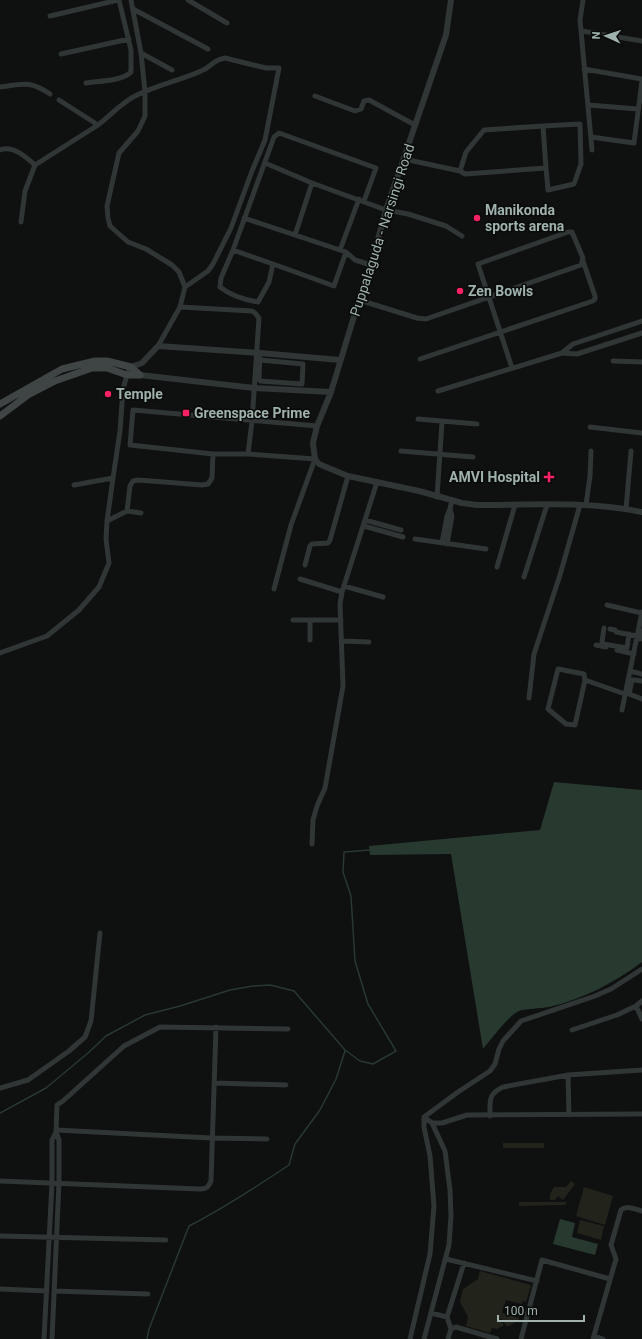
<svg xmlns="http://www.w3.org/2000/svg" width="642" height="1339" font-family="Roboto,sans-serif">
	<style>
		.green { fill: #22231b }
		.water { fill: #283930 }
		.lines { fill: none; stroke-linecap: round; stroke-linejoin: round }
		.stream { stroke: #283930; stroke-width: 1.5 }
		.minor { stroke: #303535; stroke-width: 5 }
		.tertiary { stroke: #303535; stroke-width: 6 }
		.secondary { stroke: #3e4544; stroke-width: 7 }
		.poi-dot { fill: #f62264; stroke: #0a0b0b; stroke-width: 1.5 }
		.labels { text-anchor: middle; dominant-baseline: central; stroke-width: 3; stroke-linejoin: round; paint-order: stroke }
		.poi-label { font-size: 14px; font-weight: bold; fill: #9fb2ad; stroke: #0a0b0b; text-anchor: start }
		.street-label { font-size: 14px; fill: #9fb2ad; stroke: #0a0b0b }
	</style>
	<rect width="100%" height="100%" fill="#0f1010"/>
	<path class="green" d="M503,1143H544V1148H503Z
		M571,1181L575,1184L563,1200L558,1196L555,1200H550V1194L554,1187H566Z
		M584,1187L613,1196L605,1225L576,1216Z
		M519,1202H567L565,1205L519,1206Z
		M580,1220L604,1226L601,1240L577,1233Z
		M480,1271L531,1285L526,1302L523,1301L522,1304L506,1300L502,1313L519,1318L518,1321L507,1327L501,1318L500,1319L504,1325L497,1329L492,1328L490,1333L466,1326L468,1317L460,1302L463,1289L478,1279Z"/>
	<path class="water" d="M554,782L642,790V962C614,983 583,999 549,1007C539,1009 528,1008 519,1011C510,1014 490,1041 483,1049L451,854L370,855L369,846L540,830Z
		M560,1219L575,1223L572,1237L598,1244L595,1255L553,1244Z"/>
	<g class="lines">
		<path class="stream" d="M0,1113L46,1088L88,1053L106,1036L145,1015L180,1006L230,990L253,986L270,985L294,991L345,1050L360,1061L373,1064L396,1051L368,1004L355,961L351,896L343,872L344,852L370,850
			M147,1339L149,1329L189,1226C224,1208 256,1187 289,1165L295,1144L320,1110L336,1079L345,1051"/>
		<path class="minor" d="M131,0L141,53L145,92V116L138,131L119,153L107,206L108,218L110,226L128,242L146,249L172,265L179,272L185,287L180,307L158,346
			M188,0L227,23
			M583,0L580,20L592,150
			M133,9L208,49
			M50,16L118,0
			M582,31L642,41
			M141,53L172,70
			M61,54L129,39
			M584,69L642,79
			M86,83C98,81 123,81 131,72V50L119,0
			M0,87C23,84 30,80 50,94
			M315,96L355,111L361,109L364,101L369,100L415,125
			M59,100L98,125C111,115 122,102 137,95C158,85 181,80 201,71C212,67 212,60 225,58L266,68H279L265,140L252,171L231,228L213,264L208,271L185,287
			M588,105L638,109
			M591,137L634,143L642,81
			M0,150C13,145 26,157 35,165
			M404,159L460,171L465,174L546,168L548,190L574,184L581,164L580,124L543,126L546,168
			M265,163L312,183L386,210L408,214L446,226L462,236
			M460,171L466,152L484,130L543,126
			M244,218L346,252L355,260L371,265
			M21,222L25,191L35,165L98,125
			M295,235L312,183
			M233,250L273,264L269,282L258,302C246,300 230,295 220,287L221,278L233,250L274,137L279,133L376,168L364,201
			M340,250L359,199
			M273,264L334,286L346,252
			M359,300L417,318L426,319L581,265L583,258L572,232H568L478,264L512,368
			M562,353L577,354L642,333
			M420,359L593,301L595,299V296L583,261
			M260,360L303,364L302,384L260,381L259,379L260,353
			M613,361L642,362
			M438,391L562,353L573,344L642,321
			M418,419L477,424
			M590,427L642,433
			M401,451L473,457
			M213,454L130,445L133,410L317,426
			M248,454L315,459L291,525L274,589
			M74,485L113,478L120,431L123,389L127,375
			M437,497L442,422
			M586,505L590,476L591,451
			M626,509L631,451
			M127,511L130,486L133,481L138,480L202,485L208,484L212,478L213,454H248L252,421L259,318L255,313L252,311L180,307
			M365,520L401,530
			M107,521L127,511L141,513
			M364,526L403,537
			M415,539L486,549
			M442,543L447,516L450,509L452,500
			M447,544L452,516L450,509
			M305,565L310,546L312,544L328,543L330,540L348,476
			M497,567L515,505
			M524,577L547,505
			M300,579L342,592L377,482
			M344,586L383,597
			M607,605L642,613
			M293,620H341
			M604,628L602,642L603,644L627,648L629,634
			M610,629L615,630L616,632L637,636
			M640,639L642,631
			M310,640V620
			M341,641L369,642
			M596,645L606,647
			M617,650L634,654
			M0,653L47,636L79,610L99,587L109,563L106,539L107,521L113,478
			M630,671L642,674
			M585,680L575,725L566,724L548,709L558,669L584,674L585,680L625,694
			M642,681L635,680H632L629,694L642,699
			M529,698L534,654L560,575L580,505
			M622,710L642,612
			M312,844L313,820L317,806L325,788L343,686L340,604L342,592
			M636,1006L642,1001
			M572,1030L617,1015L636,1006L642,1019
			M568,1075L569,1115
			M215,1083L286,1085
			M0,1088L28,1080L69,1051L85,1037L91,1021L100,933
			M490,1116C490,1101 488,1094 503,1087L568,1075L642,1070
			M432,1123H442L467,1115L642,1114
			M56,1130L211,1138L267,1139
			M0,1181L199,1189C206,1189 208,1188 211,1181L216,1027
			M0,1236L166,1240
			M446,1259L537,1281
			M0,1289L47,1291
			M54,1291L148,1294
			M431,1313L447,1317
			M451,1329L447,1317L464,1263
			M594,1336L603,1339
			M44,1339L52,1183V1140L56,1132L57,1105L63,1101L124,1046L160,1027L288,1029
			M52,1339L59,1183V1140L56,1132
			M410,1339L430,1254L434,1206L430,1156L424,1127V1117L458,1092L490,1071L495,1064L499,1049L503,1041L521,1021L595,996L611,989L642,969
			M424,1339L449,1245L451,1216L450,1190L445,1151L432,1123L424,1117
			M448,1339L451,1329L456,1327L497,1339
			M521,1339L542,1260L610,1279
			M593,1339L616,1259L611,1245L621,1210C627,1205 635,1209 642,1211"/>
		<path class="tertiary" d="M451,0L446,35L386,210L371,265L359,300L331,392L317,426L313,443L315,459L319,464L326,467L348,476L419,491L462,503L477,505C531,505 589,501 642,512
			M127,375L131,367L142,363L158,346L260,353L340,360
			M140,375L254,388L331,392"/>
		<path class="secondary" d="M0,404L62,369L95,361H107L131,367L140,375
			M0,416L28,395L55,381L92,368H107L127,375H140"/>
	</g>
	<g class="poi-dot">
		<circle cx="477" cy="218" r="4"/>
		<circle cx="460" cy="291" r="4"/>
		<circle cx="108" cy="394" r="4"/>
		<rect x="182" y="409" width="8" height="8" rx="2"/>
		<path d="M547 471h4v4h4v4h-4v4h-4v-4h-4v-4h4z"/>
	</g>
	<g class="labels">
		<g class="poi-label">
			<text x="485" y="210">Manikonda<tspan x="485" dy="16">sports arena</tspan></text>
			<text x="468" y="291">Zen Bowls</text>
			<text x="116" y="394">Temple</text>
			<text x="194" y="413">Greenspace Prime</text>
			<text x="540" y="477" text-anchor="end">AMVI Hospital</text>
		</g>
		<g class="street-label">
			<text transform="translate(382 230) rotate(-72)">Puppalaguda - Narsingi Road</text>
		</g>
	</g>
	<g transform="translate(606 36) rotate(273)" stroke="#0a0b0b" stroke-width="3" paint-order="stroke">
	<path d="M0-3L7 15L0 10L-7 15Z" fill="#9fb2ad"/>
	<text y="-6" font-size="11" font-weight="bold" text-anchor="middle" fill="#9fb2ad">N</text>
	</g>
	<path d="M498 1315v6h86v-6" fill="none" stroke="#9fb2ad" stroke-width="2"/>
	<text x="504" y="1315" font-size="12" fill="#9fb2ad" stroke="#0a0b0b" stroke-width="3" paint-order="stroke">100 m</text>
</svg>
